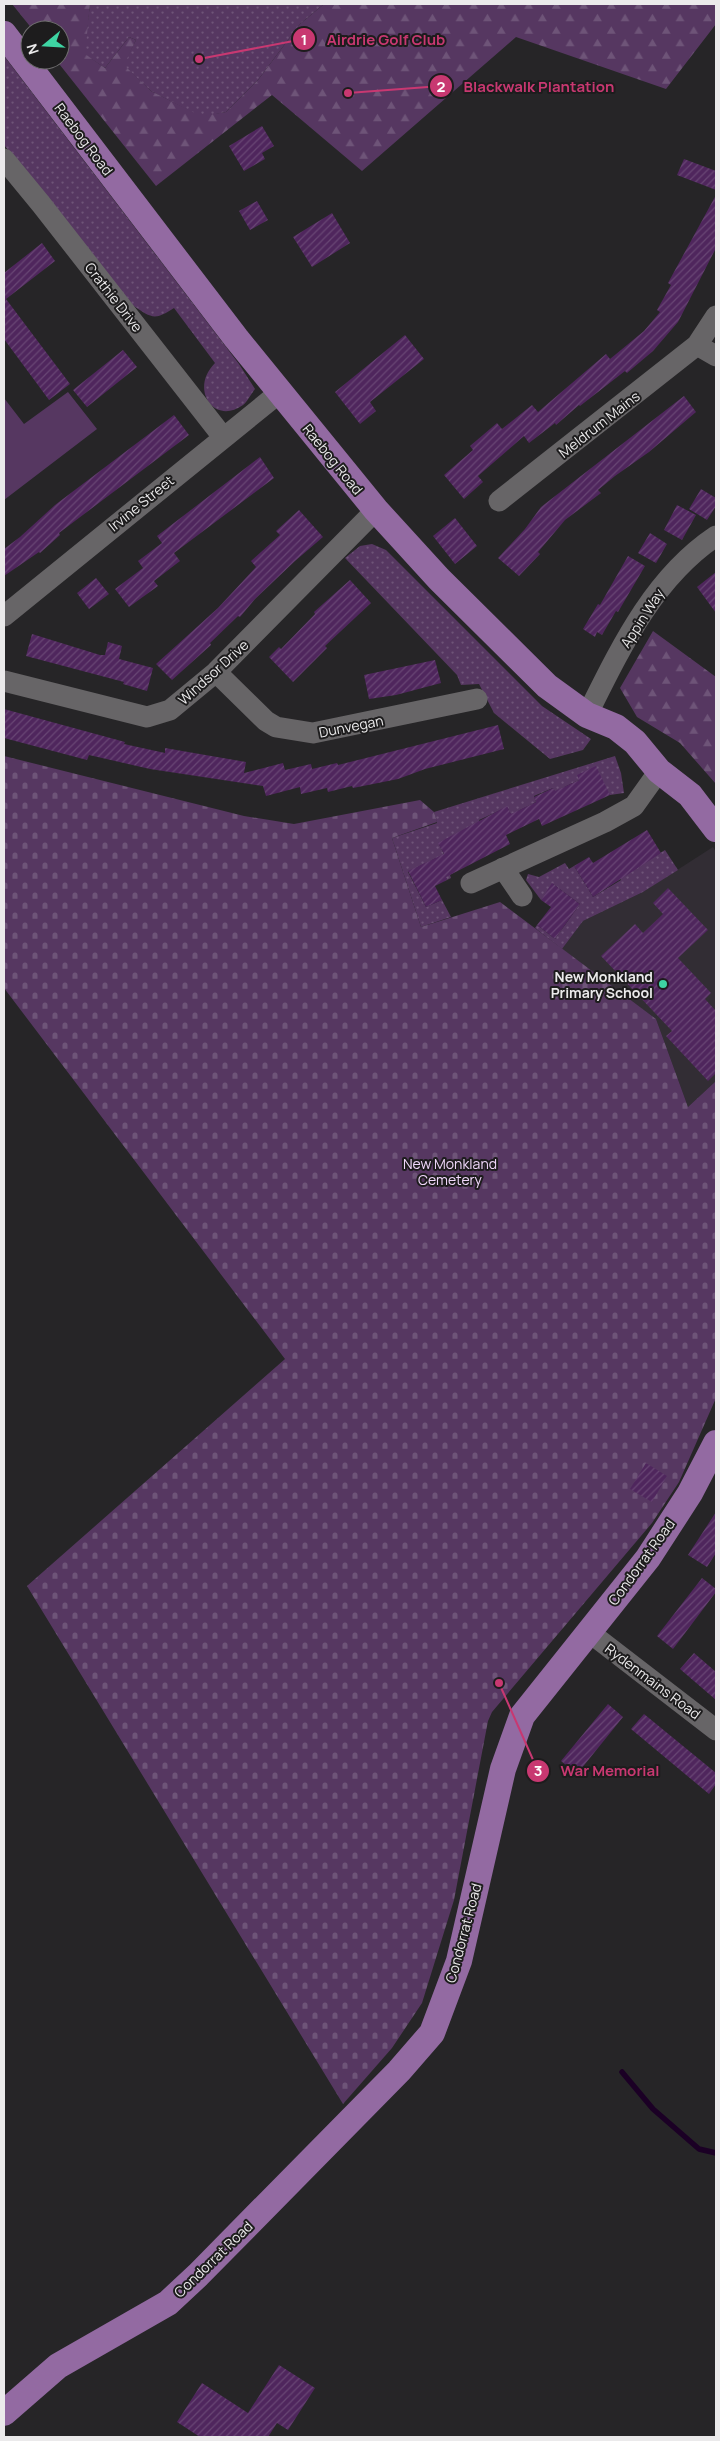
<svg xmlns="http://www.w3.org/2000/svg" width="720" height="2441" font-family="Manrope,sans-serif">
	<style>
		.built { fill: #322d34 }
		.grass { fill: url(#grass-dots) }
		.forest { fill: url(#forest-firs) }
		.cemetery { fill: url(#cemetery-stones) }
		.park { fill: #563761 }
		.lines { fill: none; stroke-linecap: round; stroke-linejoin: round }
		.stream { stroke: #1b0025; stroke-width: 5.5 }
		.building { fill: url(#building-hatch) }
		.minor { stroke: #676567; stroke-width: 21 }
		.major { stroke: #936aa2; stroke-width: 26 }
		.poi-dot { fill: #3ed4a3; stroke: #1d1c1d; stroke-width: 2 }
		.labels { text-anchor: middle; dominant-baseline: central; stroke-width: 4; stroke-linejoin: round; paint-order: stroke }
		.street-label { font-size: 14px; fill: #ebeaeb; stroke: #1d1c1d }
		.poi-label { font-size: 14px; font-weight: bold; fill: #ebeaeb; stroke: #1d1c1d; text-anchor: end }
		.park-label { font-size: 14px; fill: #f0d7fa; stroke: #1d1c1d }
		.leader { fill: none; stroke: #c83871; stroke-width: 2 }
		.callout-dot { fill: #c83871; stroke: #1d1c1d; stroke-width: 2 }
		.mark-label { font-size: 15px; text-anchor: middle; font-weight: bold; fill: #fff }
		.callout-label { font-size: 15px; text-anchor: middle; font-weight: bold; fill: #c83871; stroke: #1d1c1d; stroke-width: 4; stroke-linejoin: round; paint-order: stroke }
	</style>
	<defs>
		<pattern id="grass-dots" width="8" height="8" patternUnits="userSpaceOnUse" patternTransform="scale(1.25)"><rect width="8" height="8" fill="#563761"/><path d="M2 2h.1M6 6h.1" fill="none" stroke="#6e5478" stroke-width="1.8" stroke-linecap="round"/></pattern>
		<pattern id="forest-firs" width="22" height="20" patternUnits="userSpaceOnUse" patternTransform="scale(1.25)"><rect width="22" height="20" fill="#563761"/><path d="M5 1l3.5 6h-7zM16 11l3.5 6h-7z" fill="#6e5478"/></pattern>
		<pattern id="cemetery-stones" width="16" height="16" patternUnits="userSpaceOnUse" patternTransform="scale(1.25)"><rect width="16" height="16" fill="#563761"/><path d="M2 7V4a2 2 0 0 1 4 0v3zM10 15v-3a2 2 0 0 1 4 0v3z" fill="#6e5478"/></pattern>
		<pattern id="building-hatch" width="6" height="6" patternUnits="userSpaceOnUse" patternTransform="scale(1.25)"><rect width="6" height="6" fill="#4f265d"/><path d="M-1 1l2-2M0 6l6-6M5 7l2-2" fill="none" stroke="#684674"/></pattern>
	</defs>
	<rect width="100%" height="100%" fill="#262527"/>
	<path class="built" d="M713,847L716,852V1081L688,1107L656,1019L562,949L583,921L643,892Z"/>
	<path class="grass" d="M90,4H324L300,24L258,80L226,112L201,117L151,91L123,65L136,40L129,37L105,68L84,54Z
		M4,56L239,364L255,389C251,394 247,402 243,405C214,426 189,389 215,363L174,308C154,321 152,318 132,305L4,145Z
		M372,544L386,550L542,706L591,739L583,750L550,759L494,713L479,684L461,685L457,675L345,558L360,546Z
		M615,756L621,773L624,793L610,795L579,780L562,788L566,815L553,788L534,796L536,802L518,811L525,826H517L507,807L479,820L494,852L439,844L453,873L450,875L451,878L447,880L436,858L408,872L426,907L442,900L451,917L421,927L392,838L437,823L434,812Z
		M665,850L678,870L643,892L583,921L562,949L535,928L537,925L555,939L580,904L553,884L541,900L526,880L528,874L539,877L565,863L569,869L574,866L593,897L621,880L610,860L628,873Z"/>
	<path class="forest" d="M12,4H90L85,54L105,68L129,37L136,40L124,65L151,91L201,116L226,112L258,80L300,24L324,4H716V24L666,89L516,37L362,171L272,95L156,186L56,60H60V30H33Z
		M653,631L716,677V784L680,743L637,717L620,688Z"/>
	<path class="cemetery" d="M4,756L244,816L294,824L420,800L434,812L437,822L392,838L421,927L500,902L656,1019L688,1107L716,1081V1398L679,1482L652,1523L492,1712L488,1721L454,1900L422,2003L392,2048L343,2104L27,1586L285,1359L4,988Z"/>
	<path class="park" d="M68,392L97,429L4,500V398L24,424Z"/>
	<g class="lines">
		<path class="stream" d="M622,2072L653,2109L699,2149L716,2153"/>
	</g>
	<path class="building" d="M262,126L274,146L262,153L265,159L244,171L229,146Z
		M684,159L716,171V190L677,175Z
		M716,195V248L678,322L653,351L627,373L625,371L580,406L579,405L556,425L555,423L529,443L524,436L478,476L483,482L464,499L444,475L473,450L470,446L497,423L502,429L532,405L538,412L606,354L610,359L644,331L660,312L657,310L671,285L668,283Z
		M257,201L268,220L250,230L239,211Z
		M332,213L350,243L312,267L293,237Z
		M42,243L55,261L6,299L70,384L49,400L4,339V273Z
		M405,335L424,359L370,402L376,411L360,424L335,392Z
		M123,350L137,367L87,407L73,390Z
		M684,396L696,412L649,452L615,476L598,490L601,493L565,520L538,552L540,554L519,576L498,558L525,529L541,507Z
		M174,415L189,435L59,533L60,535L40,553L39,552L4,576V549L20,537L55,505Z
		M260,457L274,478L174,553L180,561L154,581L158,586L129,607L115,589L143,568L138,561L162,543L157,536Z
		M701,489L716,498V506L707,520L689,509Z
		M677,505L696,515L682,540L664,530Z
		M299,510L323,537L295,561L255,599L240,617L238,616L210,643L211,645L172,680L156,664L218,608L256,567L251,561L280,535L276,531Z
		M455,518L477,546L455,564L433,536Z
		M650,533L667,544L656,563L638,553Z
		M628,556L645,566L618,612L616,611L602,635L597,632L595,637L583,629L598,604L600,605Z
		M716,572V613L697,587Z
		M96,578L109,594L89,609L77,593Z
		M350,580L371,603L325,646L327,648L293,682L269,657L279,647L281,649L315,614L314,612Z
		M32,634L100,655H105L108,642L122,646L119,659L153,668L147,691L123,684L124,682L26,656Z
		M435,660L441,683L396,695L369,699L364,675Z
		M4,709L125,742L124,744L165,753V748L246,762L244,773L283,763L285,770L311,764L312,769L337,763L338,765L498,725L504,749L425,769L398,779L353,788L352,786L328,792L327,788L301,794L300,787L266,796L263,786L150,769L89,755L87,760L4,738Z
		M596,766L610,795L542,826L539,819L506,835L510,844L446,877L447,880L435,886L442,900L426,907L408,871L444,854L438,843L507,806L511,814L536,802L534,797L553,788L555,791L579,780L577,775Z
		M647,830L661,853L593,897L574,866L589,857L593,863Z
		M552,883L580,904L555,939L537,925L551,907L541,900Z
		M668,888L708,930L678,958L711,993L705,999L716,1011V1073L708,1081L666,1036L672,1031L601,956L635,924L643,933L663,914L653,903Z
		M646,1463L667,1476L652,1502L630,1489Z
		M716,1512V1553L707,1567L688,1555Z
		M702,1578L716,1589V1592L673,1649L657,1636Z
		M694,1653L716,1672V1700L680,1669Z
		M608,1704L623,1717L577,1774L561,1761Z
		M644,1714L716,1773V1784L709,1794L631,1729Z
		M279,2365L315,2388L288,2430L277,2423L268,2437H200L177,2422L202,2383L248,2413Z"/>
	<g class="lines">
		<path class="minor" d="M4,159L41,204L223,437
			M697,345L716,356
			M499,501L697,345L716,316
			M4,616L279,393
			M216,672L266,721L276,727L313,733L477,699
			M4,681L147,717L170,710L216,672L376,510
			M587,715C620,649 653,578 716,536
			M503,868L522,896
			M471,883L605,822L634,806L659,771
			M589,1632L716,1730"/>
		<path class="major" d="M4,34L236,338L376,510L439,579L547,686L587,715L616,727L635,742L659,771L690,795L716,829
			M4,2413L58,2366L168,2303L198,2275L399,2071L432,2033L459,1961L503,1769L522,1716L648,1558L690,1493L716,1443"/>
	</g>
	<circle class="poi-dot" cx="663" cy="984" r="5"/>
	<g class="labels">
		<g class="street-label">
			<text transform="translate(84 139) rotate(53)">Raebog Road</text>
			<text transform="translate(114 297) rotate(52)">Crathie Drive</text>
			<text transform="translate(599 424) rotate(-38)">Meldrum Mains</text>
			<text transform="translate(333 459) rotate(51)">Raebog Road</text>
			<text transform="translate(141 503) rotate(-39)">Irvine Street</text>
			<text transform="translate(642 618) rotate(-57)">Appin Way</text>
			<text transform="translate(213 672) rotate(-42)">Windsor Drive</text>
			<text transform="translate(351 726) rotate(-11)">Dunvegan</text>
			<text transform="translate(641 1562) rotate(-54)">Condorrat Road</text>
			<text transform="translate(653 1681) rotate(37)">Rydenmains Road</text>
			<text transform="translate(463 1933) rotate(-75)">Condorrat Road</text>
			<text transform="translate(213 2259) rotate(-44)">Condorrat Road</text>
		</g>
		<g class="poi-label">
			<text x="653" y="976">New Monkland<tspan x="653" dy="16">Primary School</tspan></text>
		</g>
		<g class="park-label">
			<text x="450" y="1163">New Monkland<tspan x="450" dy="16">Cemetery</tspan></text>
		</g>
	</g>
	<path class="leader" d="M199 59L304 39M348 93L441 86M499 1683L538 1771"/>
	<g class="callout-dot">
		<circle cx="199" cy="59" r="5"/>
		<circle cx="348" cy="93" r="5"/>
		<circle cx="499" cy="1683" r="5"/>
		<circle cx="304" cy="39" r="12"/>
		<circle cx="441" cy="86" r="12"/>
		<circle cx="538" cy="1771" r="12"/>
	</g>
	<g class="mark-label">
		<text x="304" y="45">1</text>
		<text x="441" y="92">2</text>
		<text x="538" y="1776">3</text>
	</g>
	<g class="callout-label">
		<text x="386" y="45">Airdrie Golf Club</text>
		<text x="539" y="92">Blackwalk Plantation</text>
		<text x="610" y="1776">War Memorial</text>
	</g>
	<rect width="720" height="2441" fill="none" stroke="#ebeaeb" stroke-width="10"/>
	<g transform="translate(45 45) rotate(252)"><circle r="24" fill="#1d1c1d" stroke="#6f6e6f"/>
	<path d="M0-4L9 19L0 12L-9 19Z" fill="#3ed4a3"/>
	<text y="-8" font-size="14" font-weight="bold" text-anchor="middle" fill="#ebeaeb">N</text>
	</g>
</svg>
